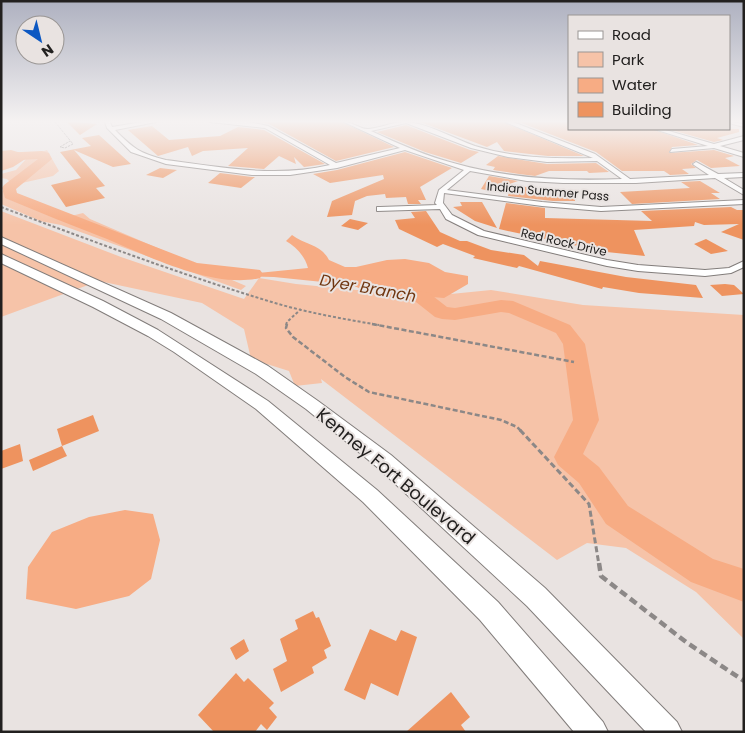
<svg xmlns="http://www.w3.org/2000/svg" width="745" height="733" font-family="Poppins,sans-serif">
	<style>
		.green { fill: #f6c3a8 }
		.water { fill: #f7ac84 }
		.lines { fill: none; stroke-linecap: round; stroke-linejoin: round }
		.river { fill: #f7ac84; fill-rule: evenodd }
		.building { fill: #ee935f }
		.street-casing { stroke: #827d7b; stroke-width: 2 }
		.secondary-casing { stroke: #827d7b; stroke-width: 2 }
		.path-far4 { stroke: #8c8887; stroke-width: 1; stroke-dasharray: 2.5 1; stroke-linecap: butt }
		.path-far3 { stroke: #8c8887; stroke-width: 2; stroke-dasharray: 3 2; stroke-linecap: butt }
		.path-far2 { stroke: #8c8887; stroke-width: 2.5; stroke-dasharray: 5 2.5; stroke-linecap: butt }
		.path-far1 { stroke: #8c8887; stroke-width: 3; stroke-dasharray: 6 3; stroke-linecap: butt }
		.path { stroke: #8c8887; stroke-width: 4.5; stroke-dasharray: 8 4.5; stroke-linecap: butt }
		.street { fill: #fff; fill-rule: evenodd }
		.secondary { fill: #fff; fill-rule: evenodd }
		.labels { text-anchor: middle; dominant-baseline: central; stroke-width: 4; stroke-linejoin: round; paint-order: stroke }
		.far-street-label { font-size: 12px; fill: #22201f; stroke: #e9e3e1 }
		.water-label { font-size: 16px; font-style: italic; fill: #703610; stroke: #e9e3e1 }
		.near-street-label { font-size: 18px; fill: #22201f; stroke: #e9e3e1 }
	</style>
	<rect width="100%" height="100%" fill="#e9e3e1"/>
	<path class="green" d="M47,150L59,171L53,176L13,185L7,179L1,178V174L16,170L28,157Z
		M9,190L46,209L67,217L83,213L90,219L246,286L241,290L61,225L40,221L1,204V191Z
		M1,211L121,257L244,299L259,278L296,284L388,293L451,294L491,290L583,305L744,315V639L696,592L626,548L587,543L557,560L321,379L322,383L295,386L289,371L251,359L244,329L202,303L99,281L1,317Z"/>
	<path class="water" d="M11,150L21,153L22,156H30L13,167L1,171V151Z
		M292,235C305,245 321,244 329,260L345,267H356L387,260L405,259L429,263L445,272L468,276V284L444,298L394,294L378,289H361L352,285L274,277L232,276L224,273H258L308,268C305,256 296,247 286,241Z
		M125,510L153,514L160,540L151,579L129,596L76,609L26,599L28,567L52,532L89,517Z"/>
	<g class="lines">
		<path class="river" d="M42,151L49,153L52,159L16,189L17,193L197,263L260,270L263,274L260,278C214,289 150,257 107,239C73,226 39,212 5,198L2,188L4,185L38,159L1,161V153Z
			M392,286L429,293L447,307L455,308L501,300L513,301L570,325L585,344L599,420L583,454L599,467L628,506L713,559L744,569V602L691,582L606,524L579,483L558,465L554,457L573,420L563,344L556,333L509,313L501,312L455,320L442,319L435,317L416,302L385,296L383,292L385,288Z"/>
	</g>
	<path class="building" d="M67,122H78L97,124L80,135Z
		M260,122H342L394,147L336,161L269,124Z
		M420,122H503L584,156H548L504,151L497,142L487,147Z
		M519,122H569V129H652L698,145L672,147L669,153L714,150L734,156L725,158L740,166L711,168L697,160L691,164L696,168L682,169L689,174L670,175L664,171H622L596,152Z
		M406,125L470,150L479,152L461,163L425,152L377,132Z
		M152,126L169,140L220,136L238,127L264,130L325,164L304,167L294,157L296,164L279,156L264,169L228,166L248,148L203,151L192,156L188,147L158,156L128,130Z
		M668,129H739V132L717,138L723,140L714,142Z
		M99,135L131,164L113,167L74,150L105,186L96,188L105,198L66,207L51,185L81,178L60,152L91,146L82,138Z
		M405,152L452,168L420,187L426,200H418L421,204H408L406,197L386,198L385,194L367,196L355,201L352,215L327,217L332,201L384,179L383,175L330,183L313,174L337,170Z
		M498,156L547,164L596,163L609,172L589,173L587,171H549L535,176L519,174L493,170L495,167L486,165Z
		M160,168L177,170L163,178L146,175Z
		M220,173L252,177H255L241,188L208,183Z
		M489,176L518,181L490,191L481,189Z
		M700,181L720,193H711L720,199L632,204L620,192L690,188L681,182Z
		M511,185L542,189L541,191L575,193V201H553L508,196Z
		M460,202H482L497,228L475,221L453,207L462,206Z
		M506,203L545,208V218L652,221L641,211L731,207L737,210H744V240L721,232L739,224L704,225L695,222L694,226L634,230L645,256L597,251L596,247L580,243L579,246L573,245L499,229Z
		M426,211L440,232L460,241H467L491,250L524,255L538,266L540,261L626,277L696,285L703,298L639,293L603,287L602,289L519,266L517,268L473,258L475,256L443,244L437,247L399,229L395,220L415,218L411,212Z
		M350,219L368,223L358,230L341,226Z
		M706,239L728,251L711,254L694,244Z
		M725,284L734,285L744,294L722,296L710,285Z
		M93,415L99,431L62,446L57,429Z
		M20,444L23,461L1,469V451Z
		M62,446L67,456L33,471L29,460Z
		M313,611L316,618L319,617L331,646L324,650L327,658L312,667L314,673L281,692L273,669L287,661L280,639L298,629L295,620Z
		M370,629L396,641L401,630L417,637L398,696L371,683L365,700L344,690Z
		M244,639L249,651L236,660L230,648Z
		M236,673L244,682L248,678L274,703L269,708L277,717L267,730L261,724L255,732H214L198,715Z
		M451,692L470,717L461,725L466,732H406Z"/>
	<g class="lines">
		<g class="street-casing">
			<path id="street" d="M105,122H110L112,127L142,122H156L115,130C134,149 139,153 166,160C221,167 275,178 330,165L265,128L210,122H249L268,126L336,163L400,148L344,122C353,122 361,130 369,129C384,127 399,119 414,123C435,127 455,139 475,146C513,158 553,159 593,158L505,122H513L595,154L630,179L709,175L694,165L693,164L696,162L718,174L744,173V177L724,178L744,190V195L715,178L636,183H563L527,181L470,171L447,190L542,202L601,207L744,200V204L601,211L542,206L444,193L443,203L452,215L484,231L607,260L638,265L705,270L729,268L744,261V267L731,273L705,276L638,271L607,266L478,235L446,219L440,209L377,211V207H380L437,205L435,203L439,190L464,170L405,150L337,168L290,175H252L166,164L131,152L107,128ZM406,123L471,148L508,157L547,162L597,161L622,179C567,181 511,179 457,164C428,157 399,144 371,131Z
				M729,122L744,124V127L729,123Z
				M654,129H662L714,144L744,136V140L720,146L744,153V157L714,148L670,152L672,149L708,146Z"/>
		</g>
		<g class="secondary-casing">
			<path id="secondary" d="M1,237L171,313L268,366L318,401L391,455L545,588L677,722L682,732H646L527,606L377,467L306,409L256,374L161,319L1,244Z
				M1,254L103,301L158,330L268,401L377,490L498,602L603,722L608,732H574L480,620L363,502L256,409L174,352L148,336L93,307L1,263Z"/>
		</g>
		<path class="path-far4" d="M55,122L73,144L65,148L60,147L70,141"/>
		<path class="path-far3" d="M1,207C92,241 182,275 275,303C309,313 344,319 379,325
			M286,325L287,322L301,309"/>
		<path class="path-far2" d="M287,324L286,328L293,337L345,377L369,392L501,420L517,427L521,431
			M372,324L574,362"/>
		<path class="path-far1" d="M520,430L589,504L599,565"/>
		<path class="path" d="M599,563L601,576L686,642L744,681"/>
		<use href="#street" class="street"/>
		<use href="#secondary" class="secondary"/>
	</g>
	<linearGradient id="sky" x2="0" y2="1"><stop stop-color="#aeb1c0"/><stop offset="0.54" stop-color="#f5f2f2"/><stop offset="1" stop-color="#f5f2f2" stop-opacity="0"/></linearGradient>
	<rect width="745" height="225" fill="url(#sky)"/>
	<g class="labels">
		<g class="far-street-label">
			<text transform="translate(548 191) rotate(5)">Indian Summer Pass</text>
			<text transform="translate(564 242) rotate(13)">Red Rock Drive</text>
		</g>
		<g class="water-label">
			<text transform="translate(368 288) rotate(10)">Dyer Branch</text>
		</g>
		<g class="near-street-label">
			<text transform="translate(396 476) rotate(40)">Kenney Fort Boulevard</text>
		</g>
	</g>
	<rect width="745" height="733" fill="none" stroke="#22201f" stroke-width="5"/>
	<rect x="568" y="15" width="162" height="115" fill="#e9e3e1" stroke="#999593"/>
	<rect x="578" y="31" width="25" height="8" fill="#ffffff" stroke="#999593"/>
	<text x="612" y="40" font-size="15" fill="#22201f">Road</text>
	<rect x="578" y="52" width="25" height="15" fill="#f6c3a8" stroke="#999593"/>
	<text x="612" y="65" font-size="15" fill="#22201f">Park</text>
	<rect x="578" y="78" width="25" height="15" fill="#f7ac84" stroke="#999593"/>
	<text x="612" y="90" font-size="15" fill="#22201f">Water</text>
	<rect x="578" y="102" width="25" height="15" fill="#ee935f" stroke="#999593"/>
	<text x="612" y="115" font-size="15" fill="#22201f">Building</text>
	<g transform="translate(40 40) rotate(145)"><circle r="24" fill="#e9e3e1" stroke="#999593"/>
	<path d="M0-4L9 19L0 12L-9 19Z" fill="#0c58c2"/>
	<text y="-8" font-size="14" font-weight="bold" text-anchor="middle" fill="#22201f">N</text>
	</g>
</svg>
